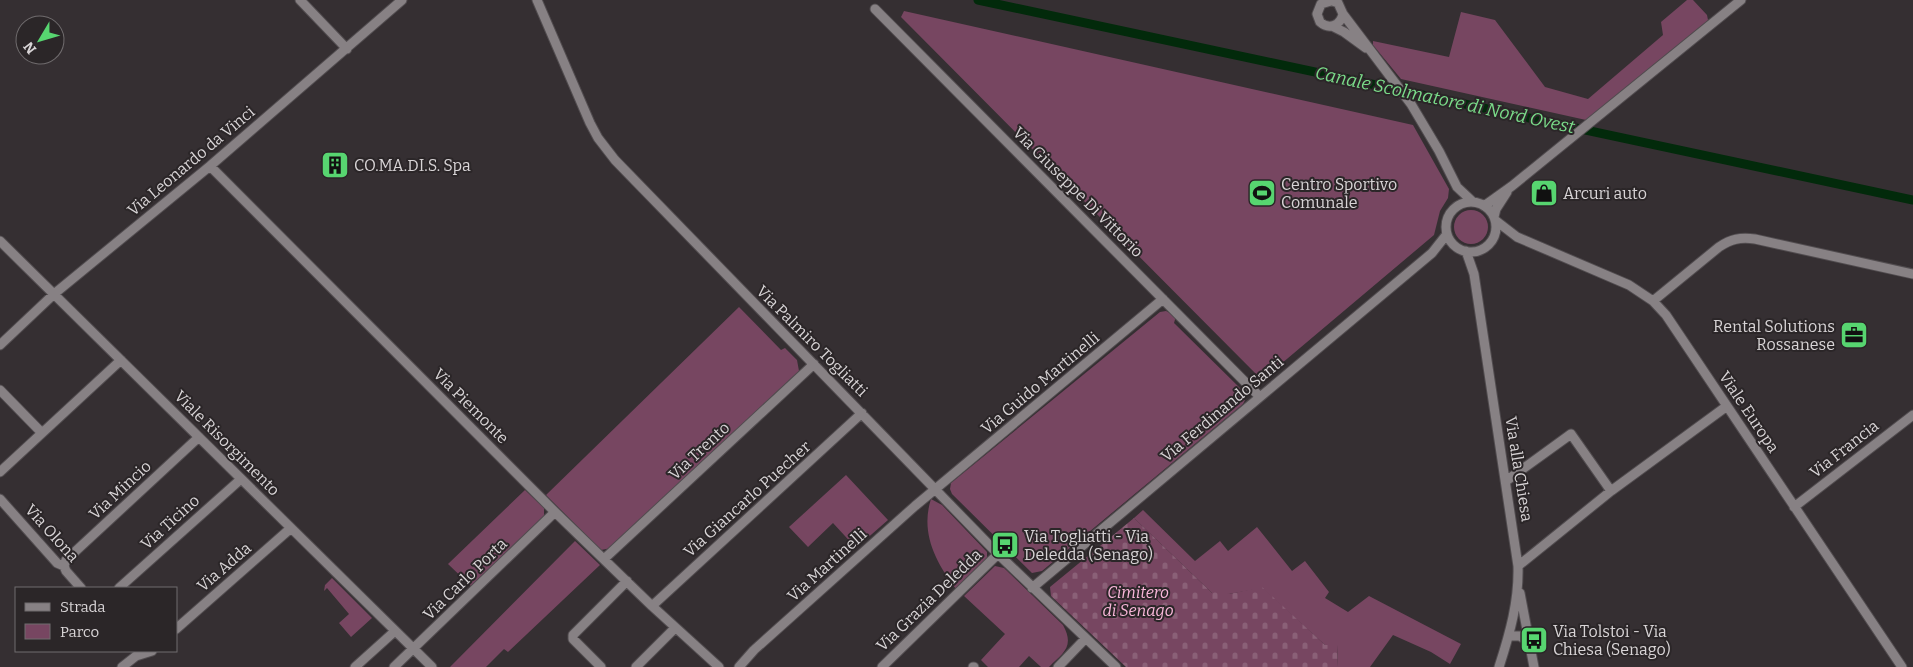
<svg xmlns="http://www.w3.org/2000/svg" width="1913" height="667" font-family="Bitter,serif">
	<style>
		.green { fill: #774661 }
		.cemetery { fill: url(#cemetery-stones) }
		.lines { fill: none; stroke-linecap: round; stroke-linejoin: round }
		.canal { stroke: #022a0b; stroke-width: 9 }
		.minor-casing { stroke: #514c4f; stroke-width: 11 }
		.minor { stroke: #878184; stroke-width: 9 }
		.labels { text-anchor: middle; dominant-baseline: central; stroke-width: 4; stroke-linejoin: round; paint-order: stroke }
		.street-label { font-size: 16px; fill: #d8d4d6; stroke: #2b2628 }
		.poi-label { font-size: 16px; fill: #d8d4d6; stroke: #2b2628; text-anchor: start }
		.park-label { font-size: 16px; font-style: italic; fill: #fab7da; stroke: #2b2628 }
		.water-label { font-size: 18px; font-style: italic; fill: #7adb89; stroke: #2b2628 }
	</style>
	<defs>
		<pattern id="cemetery-stones" width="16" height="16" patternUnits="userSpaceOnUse" patternTransform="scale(1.25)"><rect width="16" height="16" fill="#774661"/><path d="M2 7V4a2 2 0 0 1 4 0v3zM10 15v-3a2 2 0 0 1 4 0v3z" fill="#8a6077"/></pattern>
	</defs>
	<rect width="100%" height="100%" fill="#352f32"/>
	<path class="green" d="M1687,0H1693L1707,15L1708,20L1706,22L1586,120L1401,79L1373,45V41L1449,57L1461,12L1495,20L1545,87L1588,99L1663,35L1661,22Z
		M904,11L1413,125L1449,189L1448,198L1440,211L1434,235L1262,380L901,17Z
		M1454 227a17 17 0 1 1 34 0a17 17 0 1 1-34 0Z
		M739,307L781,350L785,348L797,360L799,371L611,548L601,550L546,495Z
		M1166,311L1176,316L1174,323L1243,391L1245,400L1243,404L1042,571L1032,573L952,494L950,489L951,483L1160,312Z
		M846,475L888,520L856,548L833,523L808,547L789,527Z
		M525,490L544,508V517L472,587L448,564Z
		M931,499L942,505L987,552V559L956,589C936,563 920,533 931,499Z
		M1143,510L1195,561L1220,541L1228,551L1257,527L1292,571L1305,561L1329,592L1325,598L1348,612L1369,596L1461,644L1450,664L1431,652L1393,635L1370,667H1338L1337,645H1325L1262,588L1229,594L1212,593L1134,518Z
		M575,541L600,565L508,652L504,649L486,667H450Z
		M995,566L1004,568L1063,625C1075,647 1063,653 1049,667H1041L1029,656L1019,667H988L981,660L1005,634L964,596Z
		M332,578L372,618L351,637L339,623L349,614L327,588L324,591L325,585Z"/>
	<path class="cemetery" d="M1134,518L1212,593L1218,588L1229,594L1262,587L1325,645H1337L1338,667H1126L1051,596L1050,587Z"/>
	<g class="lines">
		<path class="canal" d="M978,0L1913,200"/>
		<g class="minor-casing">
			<path id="minor" d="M300,0L347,49
				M537,0L590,123L598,138L615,160L998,554L1116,667
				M1330,0L1338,3L1343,14C1340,26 1329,30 1320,22L1317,14L1321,4L1331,1
				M875,9L1260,397
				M1343,14L1411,104L1439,151L1457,187L1473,202
				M1332,26L1344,32L1366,48
				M210,166L555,512L652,606L719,667
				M1446 227a25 25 0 1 1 50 0a25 25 0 1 1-50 0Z
				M1484,206L1512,186L1741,0
				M1494,217L1496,209L1507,192
				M1495,220L1517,237L1629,285L1653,301L1666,315L1902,667
				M0,241L432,667
				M1466,251L1474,274L1518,566C1519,601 1510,633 1499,667
				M1653,301L1719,247C1731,239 1740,237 1755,239L1913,274
				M0,345L54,294L210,166L402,0
				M0,390L42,433
				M0,472L121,360
				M1506,481L1571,434L1611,491
				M0,499L57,563L64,566L66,571L81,588
				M1794,507L1913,415
				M604,559L814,364
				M64,566L66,560L199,437
				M1518,566L1611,491L1727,406
				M119,588L241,479
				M1032,588L1432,253L1447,234
				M1520,593L1534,667
				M652,606L862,413
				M176,629L291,528
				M1509,636H1520L1531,644
				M122,667L136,656L152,651
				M355,667L395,631
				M394,667L555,512
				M601,667L573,639V635L627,581
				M636,667L675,628
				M739,667L754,650L915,506L1163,299
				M882,667L998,554
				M973,667H974
				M1058,667L1085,639"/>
		</g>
		<use href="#minor" class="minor"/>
	</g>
	<defs>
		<g id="building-square" transform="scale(1.4375)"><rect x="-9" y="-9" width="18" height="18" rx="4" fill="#57d570" stroke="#2b2628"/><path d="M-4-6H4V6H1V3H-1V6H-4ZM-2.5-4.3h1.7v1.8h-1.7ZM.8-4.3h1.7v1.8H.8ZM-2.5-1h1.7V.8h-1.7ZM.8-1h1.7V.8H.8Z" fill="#111"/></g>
		<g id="stadium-square" transform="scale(1.4375)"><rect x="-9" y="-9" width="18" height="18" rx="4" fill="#57d570" stroke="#2b2628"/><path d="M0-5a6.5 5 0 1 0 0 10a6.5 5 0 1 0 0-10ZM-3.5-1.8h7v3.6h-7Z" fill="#111"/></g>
		<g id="shop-square" transform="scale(1.4375)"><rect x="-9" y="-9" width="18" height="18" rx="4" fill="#57d570" stroke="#2b2628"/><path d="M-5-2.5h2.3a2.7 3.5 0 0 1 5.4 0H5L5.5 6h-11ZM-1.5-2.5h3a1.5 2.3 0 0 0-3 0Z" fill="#111"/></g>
		<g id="office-square" transform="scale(1.4375)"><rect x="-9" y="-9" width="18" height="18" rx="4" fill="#57d570" stroke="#2b2628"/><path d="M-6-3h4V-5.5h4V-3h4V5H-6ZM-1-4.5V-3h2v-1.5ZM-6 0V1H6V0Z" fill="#111"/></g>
		<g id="bus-square" transform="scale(1.4375)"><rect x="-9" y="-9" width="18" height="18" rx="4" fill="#57d570" stroke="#2b2628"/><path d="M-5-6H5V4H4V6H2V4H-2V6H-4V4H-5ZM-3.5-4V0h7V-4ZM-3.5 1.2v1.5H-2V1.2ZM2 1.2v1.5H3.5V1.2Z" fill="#111"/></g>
	</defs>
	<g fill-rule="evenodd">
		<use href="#building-square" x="335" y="165"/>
		<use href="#stadium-square" x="1262" y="193"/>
		<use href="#shop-square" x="1544" y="193"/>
		<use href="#office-square" x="1854" y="335"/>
		<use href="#bus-square" x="1005" y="545"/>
		<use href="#bus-square" x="1534" y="640"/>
	</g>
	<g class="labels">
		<g class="street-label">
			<text transform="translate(191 161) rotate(-40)">Via Leonardo da Vinci</text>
			<text transform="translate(1078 192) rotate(45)">Via Giuseppe Di Vittorio</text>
			<text transform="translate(812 341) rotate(45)">Via Palmiro Togliatti</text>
			<text transform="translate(1040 383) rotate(-40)">Via Guido Martinelli</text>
			<text transform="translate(471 406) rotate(45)">Via Piemonte</text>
			<text transform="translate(1222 409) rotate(-40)">Via Ferdinando Santi</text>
			<text transform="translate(1749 412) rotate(56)">Viale Europa</text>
			<text transform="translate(227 443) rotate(45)">Viale Risorgimento</text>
			<text transform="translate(1844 449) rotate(-38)">Via Francia</text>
			<text transform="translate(699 451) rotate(-43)">Via Trento</text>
			<text transform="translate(1519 469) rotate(81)">Via alla Chiesa</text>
			<text transform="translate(120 490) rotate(-43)">Via Mincio</text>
			<text transform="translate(747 499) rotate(-42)">Via Giancarlo Puecher</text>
			<text transform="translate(170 522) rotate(-42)">Via Ticino</text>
			<text transform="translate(52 533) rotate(48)">Via Olona</text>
			<text transform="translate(827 565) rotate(-42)">Via Martinelli</text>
			<text transform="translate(224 567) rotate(-41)">Via Adda</text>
			<text transform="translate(465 579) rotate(-44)">Via Carlo Porta</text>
			<text transform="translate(929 600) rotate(-44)">Via Grazia Deledda</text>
		</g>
		<g class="poi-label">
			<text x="354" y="165">CO.MA.DI.S. Spa</text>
			<text x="1281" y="184">Centro Sportivo<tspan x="1281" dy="18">Comunale</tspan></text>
			<text x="1563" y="193">Arcuri auto</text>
			<text x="1835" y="326" text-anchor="end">Rental Solutions<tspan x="1835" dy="18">Rossanese</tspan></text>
			<text x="1024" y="536">Via Togliatti - Via<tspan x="1024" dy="18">Deledda (Senago)</tspan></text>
			<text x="1553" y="631">Via Tolstoi - Via<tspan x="1553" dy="18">Chiesa (Senago)</tspan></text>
		</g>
		<g class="park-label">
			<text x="1138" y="592">Cimitero<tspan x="1138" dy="18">di Senago</tspan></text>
		</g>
		<g class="water-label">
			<text transform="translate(1445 100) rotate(12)">Canale Scolmatore di Nord Ovest</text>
		</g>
	</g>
	<rect x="15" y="587" width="162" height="65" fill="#2b2628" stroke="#706c6e"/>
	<rect x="25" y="603" width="25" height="8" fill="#878184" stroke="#706c6e"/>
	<text x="60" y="612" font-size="15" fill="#d8d4d6">Strada</text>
	<rect x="25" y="624" width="25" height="15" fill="#774661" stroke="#706c6e"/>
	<text x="60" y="637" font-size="15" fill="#d8d4d6">Parco</text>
	<g transform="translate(40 40) rotate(232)"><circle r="24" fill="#2b2628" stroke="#706c6e"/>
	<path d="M0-4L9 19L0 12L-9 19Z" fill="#57d570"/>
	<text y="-8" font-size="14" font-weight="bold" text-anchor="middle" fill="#d8d4d6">N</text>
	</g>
</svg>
